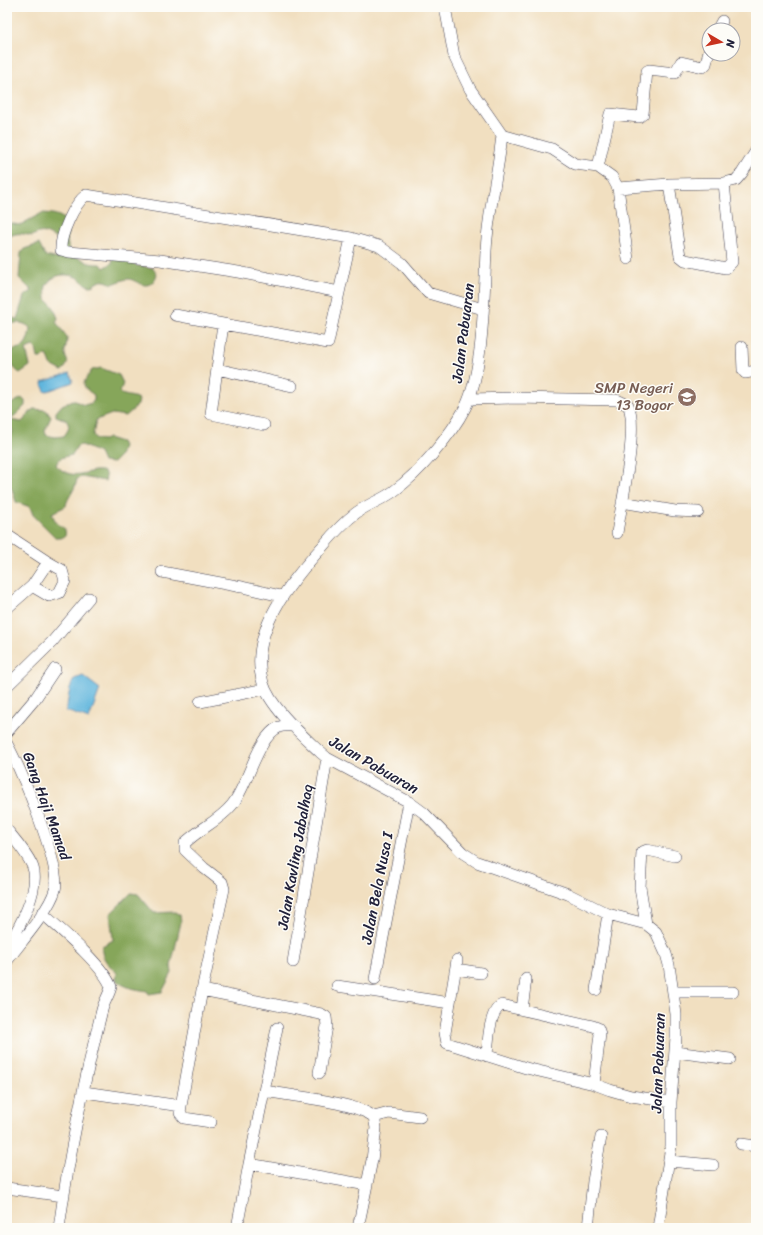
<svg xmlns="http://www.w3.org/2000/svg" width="763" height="1235" font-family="Sriracha,sans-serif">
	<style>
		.forest { fill: #86a65a; stroke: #54644a }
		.water { fill: #60b6dd; stroke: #416c8c }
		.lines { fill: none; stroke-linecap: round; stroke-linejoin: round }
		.minor-casing { stroke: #413e4f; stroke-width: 12 }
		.minor { stroke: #fff; stroke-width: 11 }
		.labels { text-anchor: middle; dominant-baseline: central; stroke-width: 3; stroke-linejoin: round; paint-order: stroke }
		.street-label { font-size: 15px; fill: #22223b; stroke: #fdfcf7 }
		.education-label { font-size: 15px; fill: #785e54; stroke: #fdfcf7; text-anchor: end }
	</style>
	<rect width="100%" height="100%" fill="#fdfcf7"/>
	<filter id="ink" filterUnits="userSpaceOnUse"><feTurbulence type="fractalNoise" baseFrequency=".025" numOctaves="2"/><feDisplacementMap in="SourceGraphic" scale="8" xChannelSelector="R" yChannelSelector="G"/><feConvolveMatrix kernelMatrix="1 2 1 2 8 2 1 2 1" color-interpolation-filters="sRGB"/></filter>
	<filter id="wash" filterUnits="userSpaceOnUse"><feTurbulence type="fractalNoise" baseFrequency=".012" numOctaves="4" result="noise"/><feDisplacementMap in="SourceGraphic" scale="16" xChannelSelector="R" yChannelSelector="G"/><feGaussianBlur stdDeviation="0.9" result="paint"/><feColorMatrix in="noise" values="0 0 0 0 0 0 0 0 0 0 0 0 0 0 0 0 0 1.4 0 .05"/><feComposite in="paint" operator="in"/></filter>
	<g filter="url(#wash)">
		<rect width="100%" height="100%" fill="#f1dfc0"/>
		<path class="forest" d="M42,213C82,214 60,237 71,253C73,257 78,257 82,259C88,264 93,264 101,264L104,268L112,263L114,253H119L138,266L153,268L157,275C148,295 137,279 128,279C123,279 117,283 112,284C103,279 100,280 92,286C84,286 83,280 76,277C66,273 52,274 46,286C45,289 46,295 46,299L53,306L58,318L56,322L67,337C67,342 66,346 65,350C64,361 73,360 62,371L51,365L48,356L45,355L42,358H38L36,349L33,346L26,349L30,366L20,373C11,368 8,357 14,349C26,349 29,338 30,328C24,321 15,323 7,324V306L8,317L17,319L24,296L32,291L19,278L21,253L24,249L39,244L45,256L59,259L62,250L59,240C47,234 44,229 32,236C21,233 16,232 7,238V223L20,225Z
			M101,368L119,375L123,383L120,393C126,397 134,395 139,400L138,405L126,416L112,414L96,420L93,435L96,439L104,440L108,438L121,442L123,446L120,456L113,463L103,462L99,453L82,445L77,446L72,455C64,457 59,457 56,465C75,485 90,466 104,472L106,476L105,481L81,477L77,479C75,492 67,497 66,506L52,513C53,516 55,521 57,523C62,528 67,527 65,536L61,538H56L33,515L30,507L16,502L12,489L7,483V437L12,434L13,430L7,424V406L22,398L25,401V406L10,420L22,422L33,409L46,410L51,417L45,430L46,435L55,437L64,436C68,430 71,427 66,420L56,416V412L62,405L73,400L84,405L92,403L94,400V395C79,385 83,383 92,370Z
			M131,893L138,894L154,913L175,912L180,915L181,922L171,966L172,973L162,992L149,994L147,991C135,989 125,988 116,980L117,973C109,965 100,958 102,946L113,940L110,914Z"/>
		<path class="water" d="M70,373L73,382L45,392L42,382Z
			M83,676L100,689L89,719L66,711L70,688L74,679Z"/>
	</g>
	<g filter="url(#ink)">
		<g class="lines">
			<g class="minor-casing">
				<path id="minor" d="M445,7L454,56L470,89L502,135L552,149L575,164L598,167L612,177L618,188L669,184L724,183L736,180L742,173L756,151
					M717,30L722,21
					M502,135C498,174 488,212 486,251C484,293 484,371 465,408C451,435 419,473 394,491C382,500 368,504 356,513C344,522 333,534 323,546C292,580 247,633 263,683C270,707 302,735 320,752L327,758L409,802L424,813L463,853L477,862L568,894L608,914L646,924L656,932L666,954L669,965L676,1014V1037L671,1102V1146L658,1228
					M598,167L610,114L639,117L643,114L647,71L649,70L675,73L681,62L703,67L706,64L709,51
					M669,184L680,256L685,260L726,268L732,262L724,183
					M618,188L628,259
					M339,292L238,272L160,260L69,252L61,250C60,235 74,204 86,195L351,238
					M175,315L223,324
					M742,347L743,370L745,373L756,371
					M217,369L292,386
					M469,399L516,398L617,400L628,405C639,426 621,506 617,533
					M264,425L211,414L223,324L328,343L351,238L379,246L402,263L428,293L483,309
					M622,502L675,511L698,512
					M7,535L48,562
					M162,572L242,587L281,596
					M7,608L32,586L48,562L62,570L65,581L59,593L49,596L32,586
					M7,686L52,642L89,598
					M200,702L265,689
					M7,732L35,699L55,669
					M7,744C20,768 62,866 55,890C49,911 20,943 7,961
					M7,830C16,841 26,852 32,865C42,887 19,928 7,948
					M42,913C60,929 104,966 111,987C109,995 104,1002 102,1010C84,1081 69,1155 59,1228
					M646,924L640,887L642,852L647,850L675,856
					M457,960L445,1033L447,1043L526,1068L594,1084L610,1090L631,1096L671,1102
					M293,962L327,758
					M456,969L481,973
					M375,979L409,802
					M337,986L450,1003
					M202,990L321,1014L326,1017L327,1026L319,1073
					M596,990L608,914
					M673,992H733
					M522,1009L526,979
					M277,1028L249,1164L367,1185
					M675,1052L730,1059
					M487,1056C488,1043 489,1010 502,1005L593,1026L598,1028L600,1034L594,1084
					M265,1091C291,1096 355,1102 374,1117L376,1128L372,1160L358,1228
					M84,1092L181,1106L202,990L224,889L222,882L204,868L185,850V843C199,829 219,821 232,805C248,786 257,737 279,727C284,725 289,726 294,726
					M181,1106L180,1113L184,1118L211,1122
					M374,1117L389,1113L420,1117
					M741,1144L756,1146
					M669,1161L713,1165
					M7,1188L63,1196
					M237,1228L249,1164
					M588,1228L593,1181L601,1137"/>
			</g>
			<use href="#minor" class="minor"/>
		</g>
	</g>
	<defs>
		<g id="school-disc" transform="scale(1)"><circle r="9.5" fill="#8d6e63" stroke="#fdfcf7"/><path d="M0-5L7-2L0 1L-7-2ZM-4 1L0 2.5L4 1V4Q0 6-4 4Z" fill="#fff"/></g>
	</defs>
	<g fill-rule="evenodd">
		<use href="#school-disc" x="687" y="397"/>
	</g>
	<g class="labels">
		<g class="street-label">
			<text transform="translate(463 333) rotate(-83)">Jalan Pabuaran</text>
			<text transform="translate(374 765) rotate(30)">Jalan Pabuaran</text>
			<text transform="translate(47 806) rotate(70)">Gang Haji Mamad</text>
			<text transform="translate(295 857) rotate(-80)">Jalan Kavling Jabalhaq</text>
			<text transform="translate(377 888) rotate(-79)">Jalan Bela Nusa I</text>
			<text transform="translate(658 1063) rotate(-88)">Jalan Pabuaran</text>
		</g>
		<g class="education-label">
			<text x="673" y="388">SMP Negeri<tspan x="673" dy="17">13 Bogor</tspan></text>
		</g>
	</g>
	<rect width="763" height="1235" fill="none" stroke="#fdfcf7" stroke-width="24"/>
	<g transform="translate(721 42) rotate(99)"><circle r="19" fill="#fdfcf7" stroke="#a5a5ac"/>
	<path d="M0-3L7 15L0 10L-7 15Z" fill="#c8321e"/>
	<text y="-6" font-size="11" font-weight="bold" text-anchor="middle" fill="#22223b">N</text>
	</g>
</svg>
